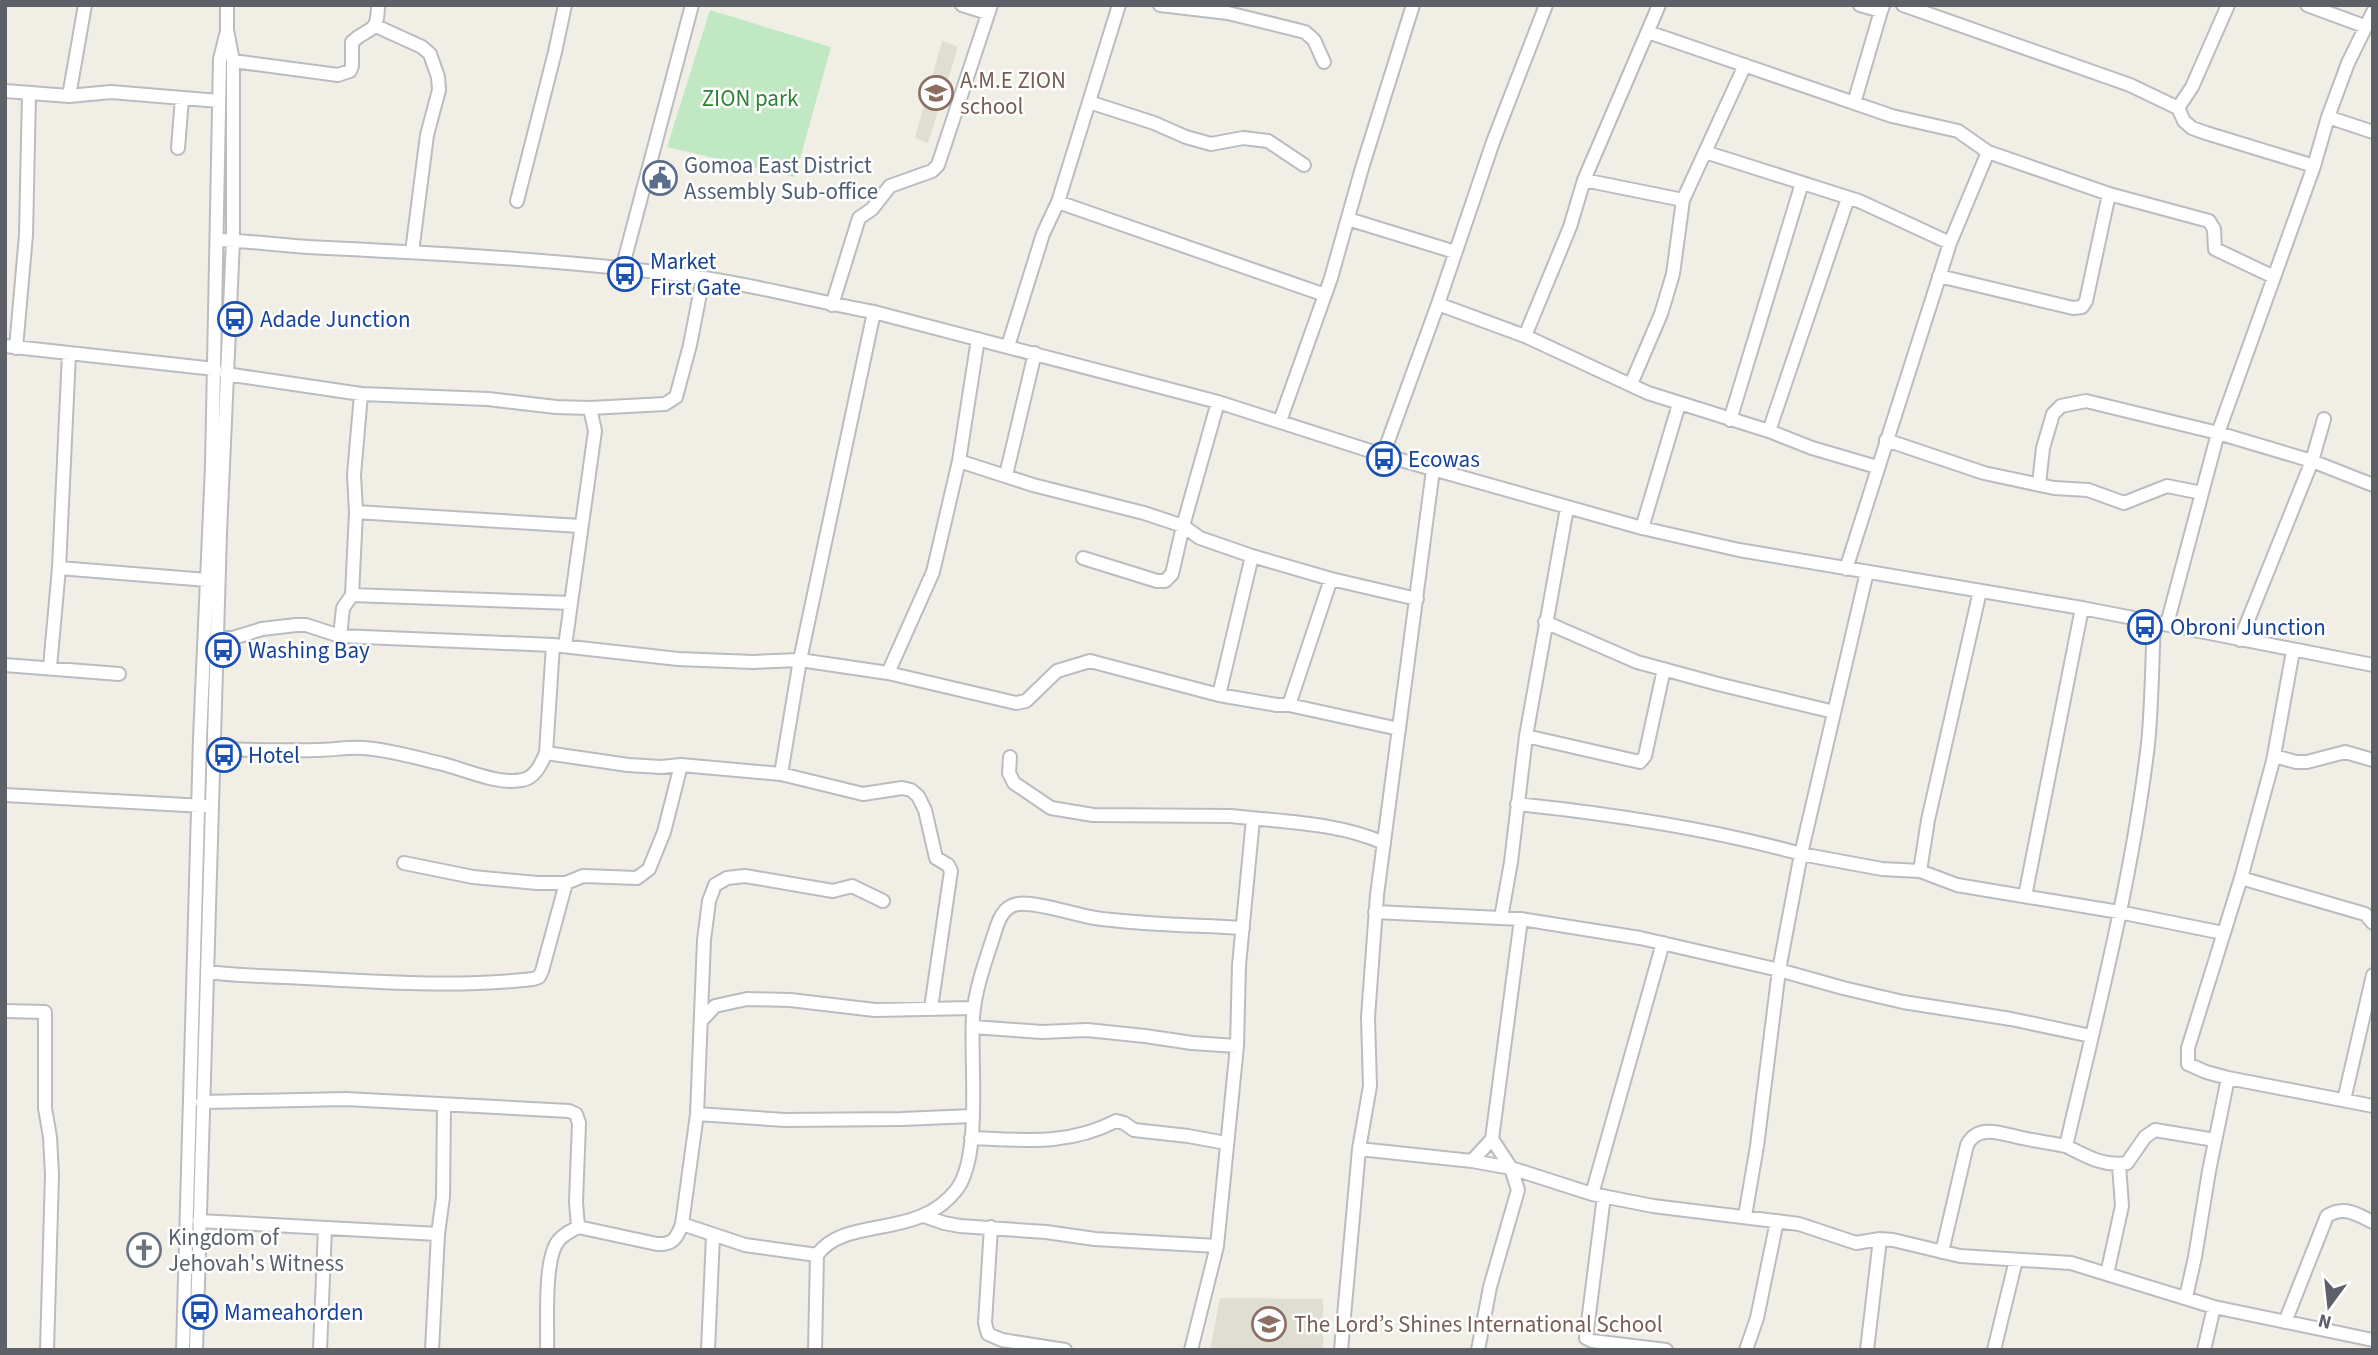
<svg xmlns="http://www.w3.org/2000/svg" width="2378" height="1355" font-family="'Source Sans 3',sans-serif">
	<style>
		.education { fill: #e0ddd3 }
		.green { fill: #c0e9c3 }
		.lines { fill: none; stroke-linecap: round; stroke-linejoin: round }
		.minor-casing { stroke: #babcc1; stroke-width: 16 }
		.minor { stroke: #fff; stroke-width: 12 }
		.labels { text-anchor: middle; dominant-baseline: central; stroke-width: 5; stroke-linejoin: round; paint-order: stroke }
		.education-label { font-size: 23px; fill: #785e54; stroke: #fff; text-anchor: start }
		.park-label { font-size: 23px; fill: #2f8338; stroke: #fff }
		.service-label { font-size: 23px; fill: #4e5e75; stroke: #fff; text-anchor: start }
		.transit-label { font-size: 23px; fill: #164399; stroke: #fff; text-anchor: start }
		.worship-label { font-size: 23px; fill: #5b616d; stroke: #fff; text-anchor: start }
	</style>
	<rect width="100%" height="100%" fill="#f0eee5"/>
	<path class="education" d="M942,41L958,47L928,143L915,138Z
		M1220,1298L1323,1299V1350H1210Z"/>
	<path class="green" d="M710,10L831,47L795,177L667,147Z"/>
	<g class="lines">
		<g class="minor-casing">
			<path id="minor" d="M962,5L988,13
				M1160,5L1228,13L1305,32L1314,40L1324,62
				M1860,5L1881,11L1883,6
				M1903,5L2130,85L2178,108L2184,121L2192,128L2206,133L2314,166
				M2307,5L2364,26
				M376,26L422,47L430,54L438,77L439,90L427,135L412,252
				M1648,32L1892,116L1958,131L1988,152L2109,194L2209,221L2214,229L2215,249L2274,277
				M233,61L338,75L350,71L352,66V42C369,26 378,35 378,5
				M5,91L69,96L111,92L219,101
				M69,96L85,5
				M1089,102L1154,123L1186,137L1211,144L1243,138L1268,141L1304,165
				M1854,103L1881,11
				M2178,108L2192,87L2228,5
				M2328,117L2373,132
				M178,148L182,98
				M1705,152L1859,201L1950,243
				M1584,180L1683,200
				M517,201L555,52L565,5
				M1058,202L1325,295
				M1348,219L1455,252
				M217,240C254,241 291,247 328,248C453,254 578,261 703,278C761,286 817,302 874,312L1218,402L1383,455L1642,528L1739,550L2082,608L2373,665
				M622,269L692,5
				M1939,276L2073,308L2082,307L2086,301L2109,194
				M1438,304L1525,336L1648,393L1769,431L1812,448L1877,467
				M832,305L859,218L872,209L890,186L932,171L938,165L991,5
				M1525,336L1570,227L1584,180L1659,5
				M5,346L215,369
				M1008,346L1043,234L1058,202L1119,5
				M16,348L26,235L29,93
				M226,374L361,394L488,399L556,407L590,408L595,431L565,646
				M1631,384L1661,314L1673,274L1683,200L1745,65
				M1218,402L1183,526L1200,538L1252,556L1331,579L1417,599
				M590,408L665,404L676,397L690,345L703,278
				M1730,420L1802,183
				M1280,421L1331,278L1362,168L1413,5
				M1769,431L1848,198
				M1886,440L1984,473L2054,488L2088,490L2124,503L2167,486L2202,493
				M1383,455L1438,304L1493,142L1546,5
				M959,461L1033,485L1144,513L1183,526L1172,574L1165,581H1157L1083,558
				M1006,475L1035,353
				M2039,484L2043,448L2053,414L2061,406L2086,401L2218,433L2312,461L2373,485
				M356,512L580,526
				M1642,528L1679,404
				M59,568L207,580
				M1846,569L1950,243L1988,152
				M352,595L571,603
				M1545,622L1637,662L1718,684L1834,712
				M2167,624L2218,433L2314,166L2328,117L2348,63L2373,12
				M340,636L343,608L352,595L356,512L354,475L361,394
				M217,638H233L262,629L296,625H306L340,636L553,645L678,659L753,662L800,660L888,673L1016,703L1026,701L1057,671L1090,661L1219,695L1277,705H1289L1399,729
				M2240,640L2312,461L2324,419
				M2293,651L2273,761L2241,878L2188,1048V1064L2206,1072L2228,1078L2373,1106
				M5,665L119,674
				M50,667L59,568L69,354
				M888,673L933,572L959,461L978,339
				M1219,695L1252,556
				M1289,705L1331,579
				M1526,736L1640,762L1645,756L1664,669
				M213,749C248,750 282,751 316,750C332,750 348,747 364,748C391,750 417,758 443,764C466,770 499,785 522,780C535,778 541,764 546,753L628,765L661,767L681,765L781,774L863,794L902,788L911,790L918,796L925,810L936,858L948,865L951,871L931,1008
				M546,753L553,645
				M2274,756L2296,762H2307L2345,752L2373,760
				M1010,757L1009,773L1014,783L1051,808L1093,815L1231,816C1281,822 1337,822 1384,843
				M781,774L800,660L874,312
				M5,795L204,806
				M1517,804C1613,814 1708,828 1801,854L1867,572
				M404,863L473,877L537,883H566L583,876L637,878L649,869L664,832L681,765
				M1920,871L1928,820L1980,591
				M2241,878L2365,914L2373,923
				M2025,896L2082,608
				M1375,912L1521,919L1640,938L1779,970L1843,988L1903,1002L2011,1019L2091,1036
				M1501,918L1511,862L1526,736L1567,508
				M207,972C246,977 285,976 324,979C394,983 464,987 533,979L539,977L542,971L566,883
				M5,1011L45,1012V1108L50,1137L52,1174L47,1350
				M701,1021L715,1006L747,999L790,1000L875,1010L974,1008
				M973,1027L1042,1032L1087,1030L1145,1036L1192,1043L1237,1046
				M2344,1100L2373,975
				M202,1102L346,1099L569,1111L576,1114L579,1123L576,1202L578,1227L657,1244C673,1245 677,1238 682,1224L697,1114L704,940L709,901L715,885L727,878L745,876L833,891L852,886L883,901
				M697,1114L785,1120L902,1119L972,1116
				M971,1138C1022,1140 1068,1146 1116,1121L1124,1123L1134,1130L1188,1136L1226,1143
				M2066,1146C2086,1156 2104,1167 2127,1163L2145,1137L2155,1130L2215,1140
				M1359,1149L1472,1161L1511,1168L1592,1194L1653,1206L1799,1224L1856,1243L1880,1239L1893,1240L1960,1256L2071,1263L2214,1307L2204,1350
				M1472,1161L1492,1139L1521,919
				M1592,1194L1663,943
				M1604,1196L1586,1338L1592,1341L1666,1350
				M924,1216L944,1223L960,1226L1046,1232L1095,1239L1217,1246
				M1745,1216L1757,1146L1779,970L1801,854L1882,869L1920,871L1957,885L2119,912L2223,933
				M199,1221L438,1234
				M682,1224L745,1245L817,1255
				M991,1227L985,1323L988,1334L1002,1340L1065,1350
				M1942,1252L1967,1145C1978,1123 2003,1134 2022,1138C2036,1141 2051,1143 2066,1146C2097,1013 2132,880 2148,744C2152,704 2152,663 2154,622
				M2107,1274L2122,1206L2119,1165
				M2186,1297L2195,1257L2209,1171L2228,1078
				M2214,1307L2373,1340
				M2285,1322L2327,1216C2344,1205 2356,1214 2373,1222
				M183,1350L200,739L212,466L220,59L226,35
				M196,1350L220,533L233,240V61L227,30V5
				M320,1350L325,1228
				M432,1350L438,1234L443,1197L444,1105
				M547,1350C548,1325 543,1258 559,1240C564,1234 571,1231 578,1227
				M708,1350L713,1236
				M815,1350L817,1255C845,1215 918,1241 957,1189C982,1155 970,1061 973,1017C975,991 984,965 992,941C997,926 1000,907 1018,904C1034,901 1076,915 1095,918C1144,925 1194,925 1243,928
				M1191,1350L1217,1246L1237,1046L1239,965L1253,819
				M1341,1350L1359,1149L1370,1086L1368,1017L1377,895L1433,470
				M1478,1350L1490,1287L1518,1190L1511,1168L1492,1139
				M1746,1350L1757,1318L1777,1221
				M1867,1350L1880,1239
				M1994,1350L2016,1260"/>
		</g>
		<use href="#minor" class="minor"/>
	</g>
	<defs>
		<g id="school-ring" transform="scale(1.75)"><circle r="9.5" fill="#fff" stroke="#8d6e63" stroke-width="1.5"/><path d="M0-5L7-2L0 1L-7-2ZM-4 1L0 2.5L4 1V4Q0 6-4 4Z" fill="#8d6e63"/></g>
		<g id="civic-ring" transform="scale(1.75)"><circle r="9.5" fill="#fff" stroke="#5c6f8a" stroke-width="1.5"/><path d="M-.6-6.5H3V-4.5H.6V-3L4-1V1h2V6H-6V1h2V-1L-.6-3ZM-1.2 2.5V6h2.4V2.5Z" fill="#5c6f8a"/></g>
		<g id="bus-ring" transform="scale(1.75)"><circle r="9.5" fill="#fff" stroke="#1a4fb4" stroke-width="1.5"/><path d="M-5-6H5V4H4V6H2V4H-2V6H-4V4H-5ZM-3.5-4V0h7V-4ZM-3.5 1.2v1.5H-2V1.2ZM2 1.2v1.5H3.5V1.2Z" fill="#1a4fb4"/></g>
		<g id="church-ring" transform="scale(1.75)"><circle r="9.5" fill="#fff" stroke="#6b7280" stroke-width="1.5"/><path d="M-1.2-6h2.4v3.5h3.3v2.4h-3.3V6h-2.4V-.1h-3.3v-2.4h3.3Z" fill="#6b7280"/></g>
	</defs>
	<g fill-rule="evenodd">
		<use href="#school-ring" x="936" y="93"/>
		<use href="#civic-ring" x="660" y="178"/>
		<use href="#bus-ring" x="625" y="274"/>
		<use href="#bus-ring" x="235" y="319"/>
		<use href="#bus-ring" x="1384" y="459"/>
		<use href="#bus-ring" x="2145" y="627"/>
		<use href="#bus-ring" x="223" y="650"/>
		<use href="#bus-ring" x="224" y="755"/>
		<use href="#church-ring" x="144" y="1250"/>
		<use href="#bus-ring" x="200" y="1312"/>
		<use href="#school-ring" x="1269" y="1324"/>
	</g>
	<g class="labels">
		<g class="education-label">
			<text x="960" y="80">A.M.E ZION<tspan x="960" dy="26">school</tspan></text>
			<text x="1294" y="1324">The Lord’s Shines International School</text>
		</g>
		<g class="park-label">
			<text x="750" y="98">ZION park</text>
		</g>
		<g class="service-label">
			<text x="684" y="165">Gomoa East District<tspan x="684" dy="26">Assembly Sub-office</tspan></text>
		</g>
		<g class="transit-label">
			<text x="650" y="261">Market<tspan x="650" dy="26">First Gate</tspan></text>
			<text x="260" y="319">Adade Junction</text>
			<text x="1408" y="459">Ecowas</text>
			<text x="2170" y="627">Obroni Junction</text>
			<text x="248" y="650">Washing Bay</text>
			<text x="248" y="755">Hotel</text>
			<text x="224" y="1312">Mameahorden</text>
		</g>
		<g class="worship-label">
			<text x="168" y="1237">Kingdom of<tspan x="168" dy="26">Jehovah's Witness</tspan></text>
		</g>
	</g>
	<rect width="2378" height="1355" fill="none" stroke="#5d6066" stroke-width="14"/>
	<g transform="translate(2329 1306) rotate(195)" stroke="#ffffff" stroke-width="5" paint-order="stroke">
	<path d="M0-5L12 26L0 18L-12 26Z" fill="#5d6066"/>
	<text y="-10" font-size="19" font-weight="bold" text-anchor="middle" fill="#5d6066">N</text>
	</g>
</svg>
